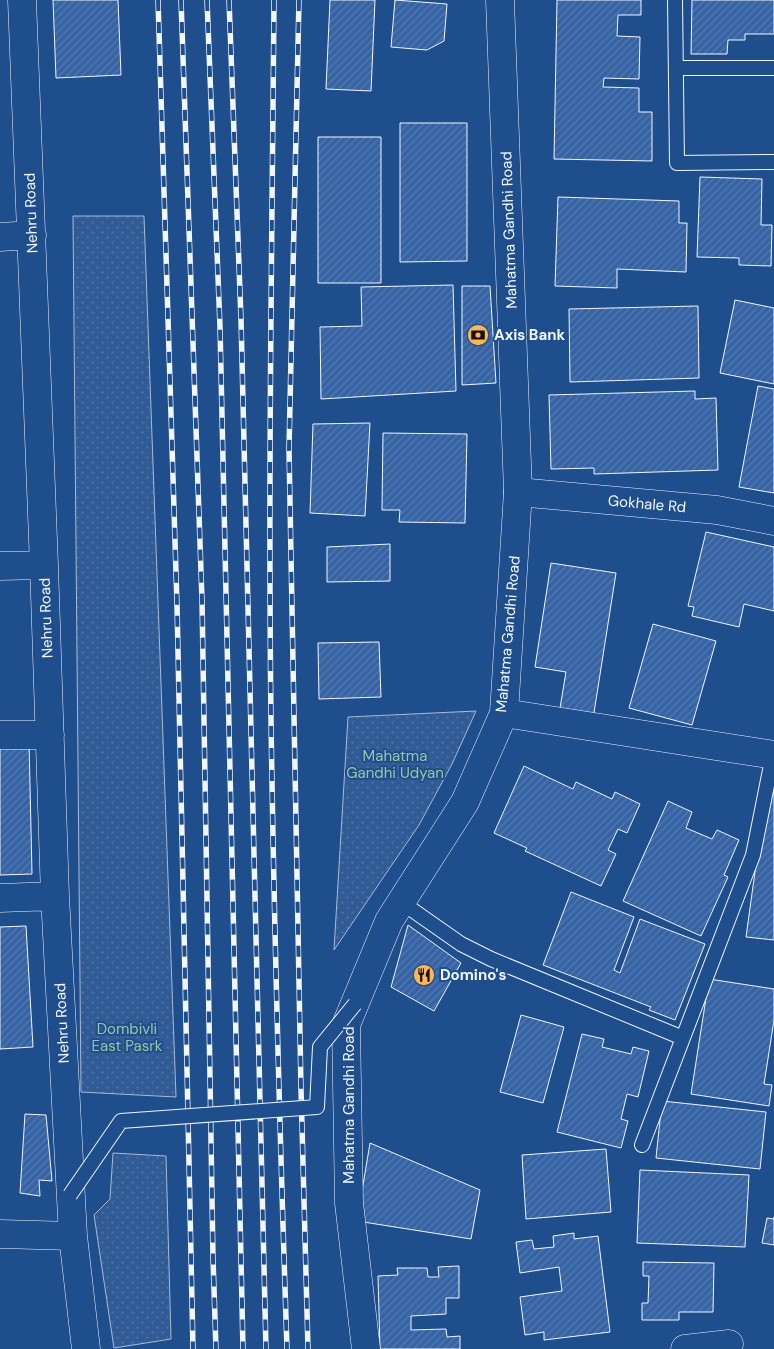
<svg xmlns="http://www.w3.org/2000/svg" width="774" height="1349" font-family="'DM Sans',sans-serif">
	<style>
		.grass { fill: url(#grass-dots); stroke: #a8bbd7 }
		.building { fill: url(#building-hatch); stroke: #f2f6ff }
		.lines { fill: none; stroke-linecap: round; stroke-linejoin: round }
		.service-casing { stroke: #f2f6ff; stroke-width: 16 }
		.minor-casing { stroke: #f2f6ff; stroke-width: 29 }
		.tertiary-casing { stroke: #f2f6ff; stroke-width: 29 }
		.service { stroke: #1f4e8c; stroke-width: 14 }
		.minor { stroke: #1f4e8c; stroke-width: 28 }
		.tertiary { stroke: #1f4e8c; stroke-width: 28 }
		.rail-casing { stroke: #f2f6ff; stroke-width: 5.5 }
		.rail { stroke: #1f4e8c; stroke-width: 4; stroke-dasharray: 11; stroke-linecap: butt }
		.service-bridge-casing { stroke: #f2f6ff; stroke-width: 16; stroke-linecap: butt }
		.service-bridge { stroke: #1f4e8c; stroke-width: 14 }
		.labels { text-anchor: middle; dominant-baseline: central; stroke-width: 4; stroke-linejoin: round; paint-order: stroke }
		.street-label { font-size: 15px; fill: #f2f6ff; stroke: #1f4e8c }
		.poi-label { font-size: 15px; font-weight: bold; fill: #f2f6ff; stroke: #1f4e8c; text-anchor: start }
		.park-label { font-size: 15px; fill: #97c8a6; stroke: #1f4e8c }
	</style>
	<defs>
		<pattern id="grass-dots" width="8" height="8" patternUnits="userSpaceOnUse" patternTransform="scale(1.25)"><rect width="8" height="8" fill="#305b95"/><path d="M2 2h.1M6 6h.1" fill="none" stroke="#4e73a5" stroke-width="1.8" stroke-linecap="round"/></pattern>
		<pattern id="building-hatch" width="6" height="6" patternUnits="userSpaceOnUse" patternTransform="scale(1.25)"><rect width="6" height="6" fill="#3563a3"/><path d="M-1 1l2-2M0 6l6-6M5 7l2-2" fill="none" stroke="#537ab1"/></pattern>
	</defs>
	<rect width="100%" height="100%" fill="#1f4e8c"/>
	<path class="grass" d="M73,216H144L176,1097L81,1092Z
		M476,711L452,764L419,825L334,950L348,717Z
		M113,1153L166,1156L171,1339L114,1348L94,1215L110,1199Z"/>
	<path class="building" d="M53,0H118L121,75L56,78Z
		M330,0H375L371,91L326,89Z
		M395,0L447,4L444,41L427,50L391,47Z
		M557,0H641V15H618L617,36L640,37L639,79L604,78L603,87L639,88V112H652V161L554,159Z
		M692,0H774V34H745V40H728L727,54H691Z
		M400,123H467V261L400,262Z
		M318,137H381V283H318Z
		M700,177L762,179L761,225H772L771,266L739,265V258L697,257Z
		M558,197L679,201V223H687L686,272L617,269V288L555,286Z
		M453,285L456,391L321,399L320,327L362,326L361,287Z
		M462,286H490L496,383L462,385Z
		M735,300L774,308V384L720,373Z
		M698,306L699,378L570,382L569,309Z
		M758,386L774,389V493L739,487Z
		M695,391V399L716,398L718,470L594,474V468L551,469L549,395Z
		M370,423L365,516L310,513L313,424Z
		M383,433L467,434L465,523L399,522L400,510H382Z
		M706,532L774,547V611L744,604L739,627L692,616L694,607L688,606Z
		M390,544V581L327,582V547Z
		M551,563L616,573L593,719L559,714L566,672L535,667Z
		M653,624L716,641L692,725L629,708Z
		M379,642L381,697L319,699L318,643Z
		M0,741H29L32,874L0,875Z
		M524,766L573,789L576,782L612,799L615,792L640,804L627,833L618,829L608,850L616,854L601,886L525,851L527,848L494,833Z
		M766,792L774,793V940L746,937Z
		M668,801L692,812L686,828L712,839L717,830L739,840L724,875L728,877L701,936L623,901Z
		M571,892L634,917L614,970L620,973L640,919L705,944L675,1020L649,1010L651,1007L543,965Z
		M408,925L461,963L434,1011L391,987Z
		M26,926L33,1047L0,1049V927Z
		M709,979L774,989V1020L764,1084L772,1085L769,1106L691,1094Z
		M521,1015L564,1027L543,1103L500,1092Z
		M582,1034L604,1039L602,1047L631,1054L633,1047L649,1051L638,1097L627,1094L621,1119L628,1121L621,1148L557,1132Z
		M662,1101L766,1112L760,1169L656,1158Z
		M25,1114L46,1115L52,1181L39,1180L40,1196L20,1193Z
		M370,1143L480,1190L471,1239L357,1221Z
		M606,1149L611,1212L526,1219L522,1155Z
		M640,1170L749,1175L745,1247L637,1243Z
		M774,1217V1245L762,1243L767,1218L774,1219Z
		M574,1233V1239L598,1236L610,1332L544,1340V1332L525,1335L520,1297L562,1291L559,1267L520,1273L516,1242L532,1240L534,1249L554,1247L553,1236Z
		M643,1262L714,1263L713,1312H679V1320H642V1303H648L649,1276H643Z
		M459,1266V1298H446V1314L411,1316V1330L446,1329L447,1337L460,1336V1349H380L378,1276L398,1275L397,1268H427L428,1277H439L438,1267Z"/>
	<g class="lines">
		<g class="service-casing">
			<path id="service" d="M675,0L677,163L774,162
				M676,68H774
				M401,902L461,944L491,959L683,1038
				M642,1145L753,855L773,755"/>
		</g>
		<g class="minor-casing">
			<path id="minor" d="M22,0L44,565L55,896L73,1236L86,1349
				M0,237L32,235
				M518,492L717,510L774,521
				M0,566L44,565
				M504,713L774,755
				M0,735H50
				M0,898L55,896
				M0,1234L73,1236
				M685,1349L729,1344"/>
		</g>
		<g class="tertiary-casing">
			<path id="tertiary" d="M366,1349L349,1203L346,1025L389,921L465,802L504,713L518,492L500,0"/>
		</g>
		<use href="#service" class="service"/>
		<use href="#minor" class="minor"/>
		<use href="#tertiary" class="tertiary"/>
		<g class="rail-casing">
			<path id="rail" d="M158,0L177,605L193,1349
				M181,0L202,600L213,1258L216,1349
				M207,0L220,327L243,1349
				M229,0L241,319L266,1349
				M274,0C272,240 268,479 271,719C274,929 280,1139 287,1349
				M299,0L289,449L301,1089L308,1349"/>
		</g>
		<use href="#rail" class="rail"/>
		<g class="service-bridge-casing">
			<path id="service-bridge" d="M70,1195L121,1121L317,1107L320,1047L355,1004"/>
		</g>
		<use href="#service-bridge" class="service-bridge"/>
	</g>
	<defs>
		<g id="bank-disc" transform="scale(1.125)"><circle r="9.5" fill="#ffb74d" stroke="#1f4e8c"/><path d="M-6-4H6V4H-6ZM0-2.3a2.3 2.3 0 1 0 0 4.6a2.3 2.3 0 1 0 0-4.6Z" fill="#111"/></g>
		<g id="restaurant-disc" transform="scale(1.125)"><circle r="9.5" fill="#ffb74d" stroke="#1f4e8c"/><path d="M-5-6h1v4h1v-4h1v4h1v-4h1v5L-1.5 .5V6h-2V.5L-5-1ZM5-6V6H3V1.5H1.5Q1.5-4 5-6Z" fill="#111"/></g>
	</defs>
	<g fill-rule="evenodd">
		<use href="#bank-disc" x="478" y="335"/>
		<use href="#restaurant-disc" x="424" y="975"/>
	</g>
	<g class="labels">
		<g class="street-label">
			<text transform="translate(31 213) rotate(-92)">Nehru Road</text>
			<text transform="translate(509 230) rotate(-92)">Mahatma Gandhi Road</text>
			<text transform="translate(647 504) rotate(5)">Gokhale Rd</text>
			<text transform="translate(46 618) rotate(-92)">Nehru Road</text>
			<text transform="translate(508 634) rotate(-85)">Mahatma Gandhi Road</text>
			<text transform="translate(62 1023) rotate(-93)">Nehru Road</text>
			<text transform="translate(349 1105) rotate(-90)">Mahatma Gandhi Road</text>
		</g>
		<g class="poi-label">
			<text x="494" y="335">Axis Bank</text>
			<text x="440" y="975">Domino's</text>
		</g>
		<g class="park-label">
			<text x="395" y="756">Mahatma<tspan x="395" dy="17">Gandhi Udyan</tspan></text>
			<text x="127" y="1029">Dombivli<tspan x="127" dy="17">East Pasrk</tspan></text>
		</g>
	</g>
</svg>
